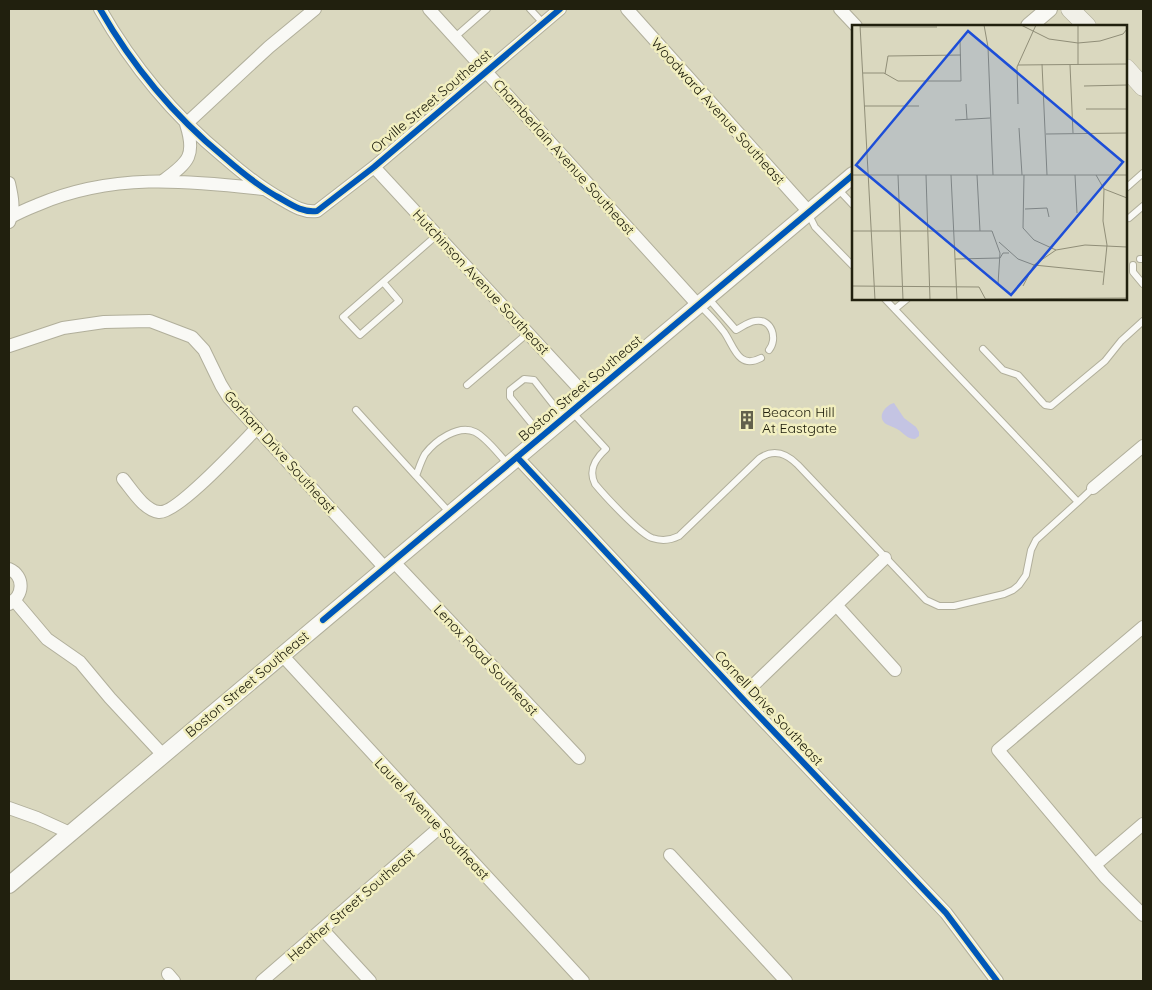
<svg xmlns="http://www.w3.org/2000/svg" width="1152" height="990" font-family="Quicksand,sans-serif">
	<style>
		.water { fill: #c4c4e3 }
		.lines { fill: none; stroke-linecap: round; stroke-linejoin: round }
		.service-casing { stroke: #b1af9b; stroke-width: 8 }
		.minor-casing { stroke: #b1af9b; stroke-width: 14 }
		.tertiary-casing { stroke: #b1af9b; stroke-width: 18 }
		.secondary-casing { stroke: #b1af9b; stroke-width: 19 }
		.service { stroke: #f9f9f5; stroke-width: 6 }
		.minor { stroke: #f9f9f5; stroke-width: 12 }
		.tertiary { stroke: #f9f9f5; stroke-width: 16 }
		.secondary { stroke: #f1f0e8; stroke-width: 18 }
		.cycleway-casing { stroke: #f2efc0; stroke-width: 9 }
		.cycleway { stroke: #0057b8; stroke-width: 6 }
		.labels { text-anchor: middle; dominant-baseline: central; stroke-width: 5; stroke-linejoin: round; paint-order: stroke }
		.street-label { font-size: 14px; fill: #21200e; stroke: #f2efc0 }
		.poi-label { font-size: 14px; fill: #21200e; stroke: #f2efc0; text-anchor: start }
		.inset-road { fill: none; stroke: #908e78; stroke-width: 1 }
		.view { fill: #1d4ed8; fill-opacity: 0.15; stroke: #1d4ed8; stroke-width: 2.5 }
		.inset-edge { fill: none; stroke: #21200e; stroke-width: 2.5 }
	</style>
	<rect width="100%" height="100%" fill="#dad8bf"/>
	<path class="water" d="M894,403L904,418L916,427L919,432V436L915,439C907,439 904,433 897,429C894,427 889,426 886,424C877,417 884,408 891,404Z"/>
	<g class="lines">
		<g class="service-casing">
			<path id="service" d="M530,9L543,23
				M455,37L487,9
				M837,188L853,205
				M1126,188L1143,173
				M809,215L815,227L853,266
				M1129,218L1143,206
				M1140,259H1143
				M1133,265V272L1143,284
				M383,282L399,301L360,335L343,317L437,235
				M708,298L736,330C742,327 748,322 755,321C772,318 778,339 769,350
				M699,305C708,313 717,323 724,332C734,346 738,370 761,358
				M895,309L907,299
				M983,349L1003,370L1018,375L1043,403L1045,405L1051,406L1105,361L1121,341L1143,321
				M467,385L528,333
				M356,410L416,476
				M572,412L606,449C595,459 588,470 595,484C605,496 639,533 652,538C661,541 671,540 679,536L760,458C775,448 787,454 798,465L926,600L939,606H954L1004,594L1013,590L1019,585L1026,575L1031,550L1036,540L1078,502L885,299
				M541,435L510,397V390L524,379L534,380L563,417
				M1078,502L1093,488
				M450,513L416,476C419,468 421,461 425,454C435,441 458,424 475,432C487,438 498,454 508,464"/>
		</g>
		<g class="minor-casing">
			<path id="minor" d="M100,9C133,67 173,115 224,157C240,171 257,185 276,196C289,203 301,213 317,211L374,167L560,9
				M429,9L698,305
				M627,9L809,212
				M840,9L856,26
				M374,167L588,398
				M164,180C189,162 196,155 186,124L269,47L315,9
				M9,183C12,196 15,210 9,222
				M9,218C18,213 27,209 37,205C111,173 185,180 263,189
				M9,346L63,328L104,322L150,321L192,337L204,350L221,385L229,398L385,568
				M517,457L741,697L946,913L997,981
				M123,479C132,490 144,510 159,512C177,514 242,443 257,428
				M1093,488L1143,446
				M393,561L579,758
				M9,569C25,576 24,596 9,604
				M14,600L47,639L80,662L110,698L163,755
				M837,606L895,670
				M1143,627L998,750L1105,877L1143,915
				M282,655L583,981
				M741,697L885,558
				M9,808L37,818L70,833
				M670,855L786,981
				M1095,865L1143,824
				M323,930L370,981
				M168,974L174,981
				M262,981L439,828"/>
		</g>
		<g class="tertiary-casing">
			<path id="tertiary" d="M1029,26L1049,9
				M9,885L853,175"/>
		</g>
		<g class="secondary-casing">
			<path id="secondary" d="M1070,9L1087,26
				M1126,68L1143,87"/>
		</g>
		<use href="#service" class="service"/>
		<use href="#minor" class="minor"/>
		<use href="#tertiary" class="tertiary"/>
		<use href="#secondary" class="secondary"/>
		<g class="cycleway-casing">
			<path id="cycleway" d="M100,9C133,67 173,115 224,157C240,171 257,185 276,196C289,203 301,213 317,211L374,167L560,9
				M517,457L741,697L946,913L997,981
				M323,620L853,175"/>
		</g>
		<use href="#cycleway" class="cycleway"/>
	</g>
	<defs>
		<g id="building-bare" transform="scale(1.5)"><path d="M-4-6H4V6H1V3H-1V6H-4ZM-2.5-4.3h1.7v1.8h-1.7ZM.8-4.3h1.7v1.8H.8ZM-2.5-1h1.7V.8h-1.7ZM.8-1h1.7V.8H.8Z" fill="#62604c" stroke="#f2efc0" stroke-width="2.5" paint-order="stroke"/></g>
	</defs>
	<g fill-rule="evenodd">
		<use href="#building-bare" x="747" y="420"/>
	</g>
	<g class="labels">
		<g class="street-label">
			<text transform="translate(431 101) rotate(-40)">Orville Street Southeast</text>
			<text transform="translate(718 111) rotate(48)">Woodward Avenue Southeast</text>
			<text transform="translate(564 157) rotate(48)">Chamberlain Avenue Southeast</text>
			<text transform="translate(481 282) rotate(47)">Hutchinson Avenue Southeast</text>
			<text transform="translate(580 388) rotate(-40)">Boston Street Southeast</text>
			<text transform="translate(280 452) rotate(48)">Gorham Drive Southeast</text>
			<text transform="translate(486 660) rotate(47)">Lenox Road Southeast</text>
			<text transform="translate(247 684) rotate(-40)">Boston Street Southeast</text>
			<text transform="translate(769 708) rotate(47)">Cornell Drive Southeast</text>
			<text transform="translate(432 819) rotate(47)">Laurel Avenue Southeast</text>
			<text transform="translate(351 905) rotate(-41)">Heather Street Southeast</text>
		</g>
		<g class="poi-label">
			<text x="762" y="412">Beacon Hill<tspan x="762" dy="16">At Eastgate</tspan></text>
		</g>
	</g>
	<g transform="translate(852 25)">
		<rect width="275" height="275" fill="#dad8bf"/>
		<path class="inset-road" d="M8,0L23,275M132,0L136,22L141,150M169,0L197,14L226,18L248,16L271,9L275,4M226,0V40M8,2H85M190,39L195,150M166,40L275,39M218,40L221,108M11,48H32L46,56H109L108,15M33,49L36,31L109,30M232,61L275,60M114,79L115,94M166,79L165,42L184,0M12,81H67M234,84H275M103,95L138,93M167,103L170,150M194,109L275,108M0,150H275M46,150L51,275M74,150L78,275M99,150L105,275M125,150L128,206M172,150L171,203L182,215L204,225M223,150L225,188M244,150L252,164L275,173M173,184L195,183L197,192M275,185V214M0,206H140L148,228L146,259M147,217L166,234L182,240L251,247M103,234L148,233L151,228H157M251,260L255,220L251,196L252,164M0,261L127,262L134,275M171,261L182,240L204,225L233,220L275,222M133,274L275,273"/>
		<path class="view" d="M116,6L271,137L159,270L4,140Z"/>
		<rect width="275" height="275" class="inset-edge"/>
	</g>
	<rect width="1152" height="990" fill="none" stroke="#21200e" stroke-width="20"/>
</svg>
